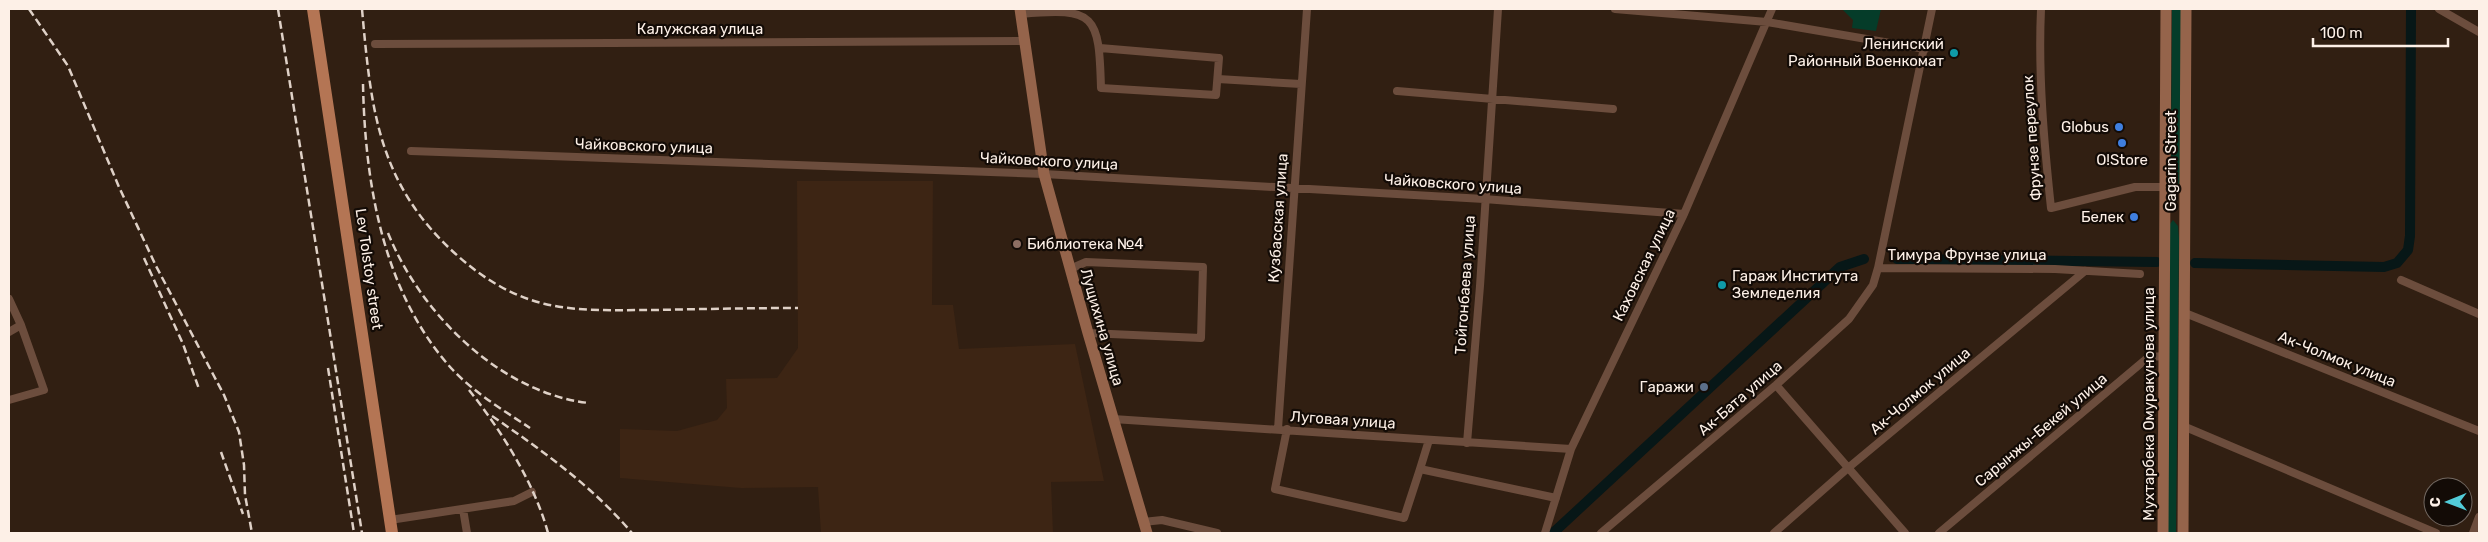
<svg xmlns="http://www.w3.org/2000/svg" width="2488" height="542" font-family="Rubik,sans-serif">
	<style>
		.built { fill: #3d2514 }
		.green { fill: #053c29 }
		.lines { fill: none; stroke-linecap: round; stroke-linejoin: round }
		.canal { stroke: #071717; stroke-width: 10 }
		.street { stroke: #6c4d3d; stroke-width: 8 }
		.secondary { stroke: #95644b; stroke-width: 11 }
		.primary { stroke: #b47554; stroke-width: 12 }
		.rail { stroke: #dfd1c7; stroke-width: 2.5; stroke-dasharray: 8 4; stroke-linecap: butt }
		.culture-dot { fill: #0f9aa8; stroke: #130b06; stroke-width: 2 }
		.shop-dot { fill: #3f7fe0; stroke: #130b06; stroke-width: 2 }
		.education-dot { fill: #8d6e63; stroke: #130b06; stroke-width: 2 }
		.service-dot { fill: #5c6f8a; stroke: #130b06; stroke-width: 2 }
		.labels { text-anchor: middle; dominant-baseline: central; stroke-width: 4.5; stroke-linejoin: round; paint-order: stroke }
		.street-label { font-size: 15px; fill: #fdf0e7; stroke: #130b06 }
		.poi-label { font-size: 15px; fill: #fdf0e7; stroke: #130b06; text-anchor: end }
	</style>
	<rect width="100%" height="100%" fill="#311f12"/>
	<path class="built" d="M797,181H933L932,305H953L959,349L1075,344L1104,481L1051,482L1053,533H821L818,487L741,488L620,478V429L677,431L717,420L727,408L726,379L777,378L798,348Z"/>
	<path class="green" d="M1842,9H1881L1876,31L1852,28L1853,20Z
		M2172,9H2182L2181,175L2177,193H2174L2171,155Z
		M2173,220L2178,226L2179,239L2176,533H2167L2170,224Z"/>
	<g class="lines">
		<path class="canal" d="M1897,259L2157,262
			M2195,263L2384,267L2397,263L2408,250L2410,236L2411,9
			M1553,533L1840,267L1864,259"/>
		<path class="street" d="M1615,9L1767,22L1925,49
			M1932,9L1878,268L2055,269L2140,274
			M2041,9C2038,76 2044,142 2051,208L2135,187H2165
			M2439,9L2479,32
			M1021,14C1096,7 1099,15 1101,88L1216,95L1219,58L1100,48
			M375,44L1025,41
			M1218,79L1301,84
			M1397,91L1613,109
			M411,151L1044,174L1484,199L1684,214
			M1070,269L1086,262L1203,267L1201,338L1088,333
			M2401,280L2479,314
			M9,299L21,325L44,390L9,400
			M2185,313L2479,431
			M9,332L21,325
			M1776,385L1905,533
			M1113,419L1571,449
			M2183,426L2436,533
			M1278,429L1307,9
			M1287,429L1275,489L1404,518L1420,469L1556,498
			M1467,443L1480,286L1498,9
			M1420,469L1429,440
			M463,509L467,533
			M390,520L514,501L532,492
			M1143,522L1162,520L1217,533
			M1545,533L1571,449L1684,214L1772,9
			M1601,533L1776,385L1849,319L1873,285L1878,268
			M1774,533L1848,468L2085,271
			M1939,533L2145,360L2150,357L2164,356
			M2473,533L2479,517"/>
		<path class="secondary" d="M1020,9L1044,174L1088,333L1147,533
			M2163,533L2166,9
			M2183,533L2186,9"/>
		<path class="primary" d="M313,9L392,533"/>
		<path class="rail" d="M29,9L68,66L119,187L156,266L224,395L239,432L244,465L245,495L252,533
			M278,9L362,533
			M362,9C371,110 378,186 459,257C484,279 512,296 545,304C579,312 619,310 654,310C702,309 750,308 798,308
			M363,84C365,184 383,292 451,368C473,392 503,410 530,428
			M388,233C420,313 500,393 589,403
			M144,258L183,344L199,389
			M328,368L354,533
			M469,390C501,430 535,484 548,533
			M492,416C543,451 592,486 632,533
			M221,452L243,514"/>
	</g>
	<g class="culture-dot">
		<circle cx="1954" cy="53" r="5"/>
		<circle cx="1722" cy="285" r="5"/>
	</g>
	<g class="shop-dot">
		<circle cx="2119" cy="127" r="5"/>
		<circle cx="2122" cy="143" r="5"/>
		<circle cx="2134" cy="217" r="5"/>
	</g>
	<circle class="education-dot" cx="1017" cy="244" r="5"/>
	<circle class="service-dot" cx="1704" cy="387" r="5"/>
	<g class="labels">
		<g class="street-label">
			<text x="700" y="29">Калужская улица</text>
			<text transform="translate(2032 138) rotate(-94)">Фрунзе переулок</text>
			<text transform="translate(644 146) rotate(2)">Чайковского улица</text>
			<text transform="translate(1049 161) rotate(3)">Чайковского улица</text>
			<text transform="translate(2171 161) rotate(-90)">Gagarin Street</text>
			<text transform="translate(1453 184) rotate(4)">Чайковского улица</text>
			<text transform="translate(1278 218) rotate(-86)">Кузбасская улица</text>
			<text x="1967" y="255">Тимура Фрунзе улица</text>
			<text transform="translate(1644 265) rotate(-64)">Каховская улица</text>
			<text transform="translate(369 269) rotate(82)">Lev Tolstoy street</text>
			<text transform="translate(1465 285) rotate(-86)">Тойгонбаева улица</text>
			<text transform="translate(1102 327) rotate(74)">Лущихина улица</text>
			<text transform="translate(2337 359) rotate(22)">Ак-Чолмок улица</text>
			<text transform="translate(1920 391) rotate(-40)">Ак-Чолмок улица</text>
			<text transform="translate(1740 398) rotate(-41)">Ак-Бата улица</text>
			<text transform="translate(2149 404) rotate(-90)">Мухтарбека Омуракунова улица</text>
			<text transform="translate(1343 420) rotate(4)">Луговая улица</text>
			<text transform="translate(2041 430) rotate(-40)">Сарынжы-Бекей улица</text>
		</g>
		<g class="poi-label">
			<text x="1944" y="44">Ленинский<tspan x="1944" dy="17">Районный Военкомат</tspan></text>
			<text x="2109" y="127">Globus</text>
			<text x="2122" y="160" text-anchor="middle">O!Store</text>
			<text x="2124" y="217">Белек</text>
			<text x="1027" y="244" text-anchor="start">Библиотека №4</text>
			<text x="1732" y="276" text-anchor="start">Гараж Института<tspan x="1732" dy="17">Земледелия</tspan></text>
			<text x="1694" y="387">Гаражи</text>
		</g>
	</g>
	<rect width="2488" height="542" fill="none" stroke="#fdf0e7" stroke-width="20"/>
	<g transform="translate(2448 502) rotate(269)"><circle r="24" fill="#130b06" stroke="#716760"/>
	<path d="M0-4L9 19L0 12L-9 19Z" fill="#52cbd8"/>
	<text y="-8" font-size="14" font-weight="bold" text-anchor="middle" fill="#fdf0e7">С</text>
	</g>
	<path d="M2313 38v8h135v-8" fill="none" stroke="#fdf0e7" stroke-width="2.5"/>
	<text x="2320" y="38" font-size="15" fill="#fdf0e7" stroke="#130b06" stroke-width="4" paint-order="stroke">100 m</text>
</svg>
